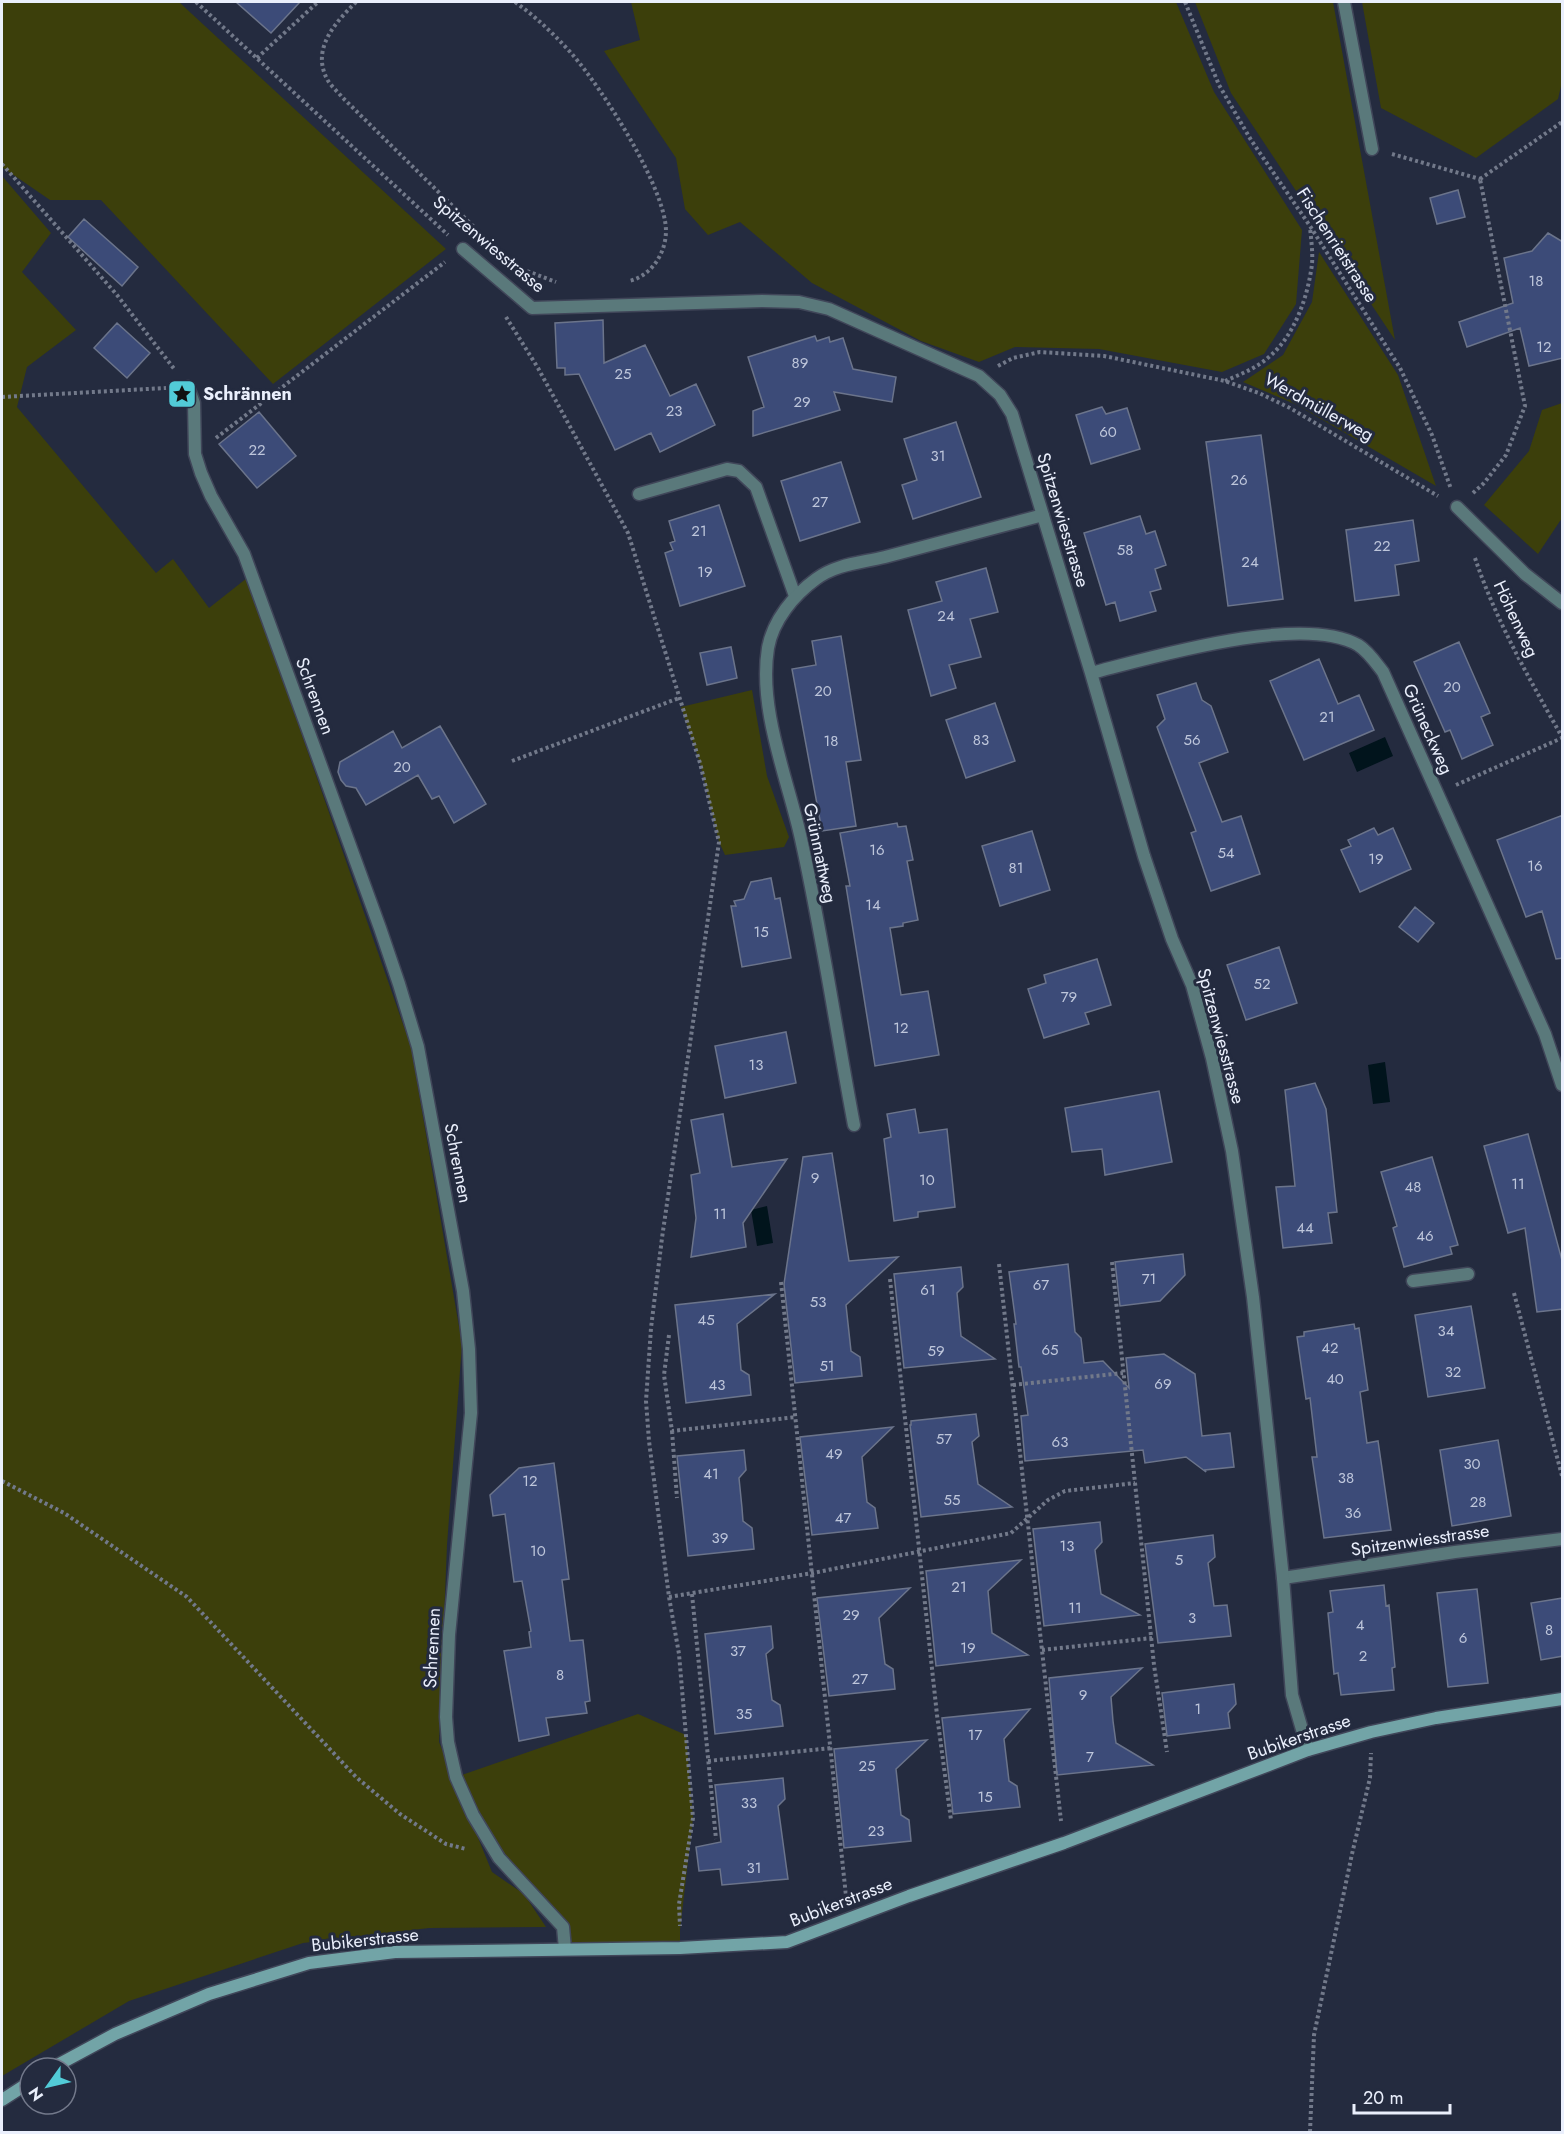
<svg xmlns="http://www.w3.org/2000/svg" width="1564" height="2134" font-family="Jost,sans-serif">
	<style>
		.green { fill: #3c3f0b }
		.water { fill: #01141c }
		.building { fill: #3c4b78; stroke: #6b748b; stroke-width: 1.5 }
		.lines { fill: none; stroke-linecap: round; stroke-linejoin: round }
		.lane-casing { stroke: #404659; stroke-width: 15 }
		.street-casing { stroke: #404659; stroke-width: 15 }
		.secondary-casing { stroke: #404659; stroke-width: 15 }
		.path { stroke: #72798a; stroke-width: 4; stroke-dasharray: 3 3; stroke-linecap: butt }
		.lane { stroke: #5a797b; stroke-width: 12 }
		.street { stroke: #5a797b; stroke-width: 12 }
		.secondary { stroke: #72a4a7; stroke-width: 12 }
		.labels { text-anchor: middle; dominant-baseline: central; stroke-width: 6; stroke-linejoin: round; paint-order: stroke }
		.number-label { font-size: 15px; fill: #bec6db }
		.street-label { font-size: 18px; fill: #eaeffc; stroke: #242b3f }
		.poi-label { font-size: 18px; font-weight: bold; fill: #eaeffc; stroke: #242b3f; text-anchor: start }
	</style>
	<rect width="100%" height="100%" fill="#242b3f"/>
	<path class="green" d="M2,2H179L446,249L273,384L101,200H50L2,167Z
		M631,2H1176L1214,92L1302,230L1296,304L1264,354L1222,372L1099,349L1015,347L979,362L921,341L812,283L740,222L708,235L685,209L676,158L604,51L640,40Z
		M1195,2H1333L1395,340L1231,93Z
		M1362,2H1562V82L1558,99L1476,158L1381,108Z
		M2,176L51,233L22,272L76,330L27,367L17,407L156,573L173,559L209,608L247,578L411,1047L462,1344L447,1545L439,1742L492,1872L524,1894L546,1927L429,1928L303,1943L129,2001L2,2076Z
		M1319,252L1398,375L1436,486L1297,405L1243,382L1283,355L1312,302Z
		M1562,403V518L1538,554L1484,505L1529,451L1542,410Z
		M752,690L767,776L789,837L784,847L725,855L719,842L700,763L681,707Z
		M638,1714L686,1735L693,1818L680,1930V1948L565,1949L563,1927L499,1858L456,1777Z"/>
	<path class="water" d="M1385,737L1393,756L1357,772L1349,753Z
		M1385,1062L1390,1102L1373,1104L1368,1065Z
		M767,1206L773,1243L757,1246L751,1210Z"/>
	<path class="building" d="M236,2H300L271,33Z
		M1458,190L1465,217L1437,224L1430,198Z
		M84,219L138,267L122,286L68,237Z
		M1548,233L1563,242V358L1529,366L1520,328L1467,347L1459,322L1513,303L1504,258L1532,251Z
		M603,320L604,363L645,345L670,396L696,384L715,425L660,452L651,433L615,450L579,374L565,375V368H557L555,323Z
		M117,323L150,353L127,378L94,348Z
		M815,336L817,341L829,337L830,342L843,338L853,369L896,377L892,402L834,392L840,410L753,436V411L764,407L748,357Z
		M1102,407L1106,414L1127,408L1140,449L1091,464L1076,415Z
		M259,412L296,456L257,488L219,444Z
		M956,422L981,497L913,519L902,485L917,480L904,439Z
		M1261,435L1283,599L1228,606L1206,442Z
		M841,462L860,522L800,541L781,481Z
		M719,505L745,586L680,606L665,553L673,550L670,543L675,541L669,521Z
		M1140,516L1146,534L1155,531L1166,565L1155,569L1161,589L1150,592L1156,611L1120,621L1115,602L1106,605L1084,533Z
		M1413,520L1419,561L1395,565L1399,595L1355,601L1346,530Z
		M986,568L998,612L970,619L981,657L949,665L956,688L931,696L908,610L942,601L936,582Z
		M841,636L861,760L846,762L856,826L822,831L792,669L816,665L812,641Z
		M1459,642L1490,713L1481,717L1493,745L1462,759L1450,730L1445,732L1414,662Z
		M731,647L737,678L707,685L700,653Z
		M1319,659L1338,704L1359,695L1374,730L1304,760L1270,681Z
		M1196,683L1202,700L1211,706L1228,752L1199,763L1222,822L1241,816L1260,874L1211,891L1191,833L1196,831L1157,727L1165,719L1157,695Z
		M995,703L1015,761L966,778L946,720Z
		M440,726L486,804L454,823L439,796L432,799L418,775L366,805L356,788L346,786L341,780L338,772L340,762L393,731L402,748Z
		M1563,815V958L1556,959L1542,911L1526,917L1497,840Z
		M897,823L898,827L906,826L913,860L907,861L918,920L903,923V926L890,928L901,995L928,991L939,1055L875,1066L846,886H850L840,833Z
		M1374,828L1378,835L1393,828L1411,869L1360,892L1341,850L1351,846L1348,840Z
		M1032,831L1050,890L1000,906L982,846Z
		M771,878L775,899L780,898L791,958L742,967L731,906H736L734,901L744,899L751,882Z
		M1415,907L1434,923L1418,942L1399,927Z
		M1279,947L1297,1003L1246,1020L1227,965Z
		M1097,959L1111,1005L1085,1013L1089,1024L1044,1038L1028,989L1046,983L1044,975Z
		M786,1032L796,1083L725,1098L715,1046Z
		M1315,1083L1326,1109L1337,1212L1328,1213L1332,1243L1283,1248L1276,1187L1295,1186L1285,1090Z
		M1159,1091L1172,1162L1105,1175L1102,1149L1072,1152L1065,1108Z
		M915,1109L919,1133L947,1129L955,1207L918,1212V1217L894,1221L884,1139L891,1137L887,1114Z
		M723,1114L732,1167L787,1159L743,1223L746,1247L691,1257L696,1218L691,1175L700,1173L691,1120Z
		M1528,1134L1563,1264V1309L1537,1312L1525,1228L1508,1233L1484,1146Z
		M832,1153L849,1261L898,1257L846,1305L851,1351L860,1357L862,1376L795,1383L784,1284L803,1157Z
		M1432,1157L1458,1245L1450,1247L1452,1254L1404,1267L1393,1228L1397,1226L1381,1172Z
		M1183,1254L1185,1275L1160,1301L1120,1306L1115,1262Z
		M1068,1264L1075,1332L1081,1338L1084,1363L1103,1361L1129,1388L1126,1358L1164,1354L1195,1374L1202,1436L1230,1433L1234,1467L1205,1470L1206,1472L1186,1457L1145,1463L1143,1450L1025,1461L1021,1416L1028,1415L1021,1367H1019L1014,1324H1016L1009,1272Z
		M961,1267L963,1287L957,1293L961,1336L995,1359L904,1368L894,1274Z
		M775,1294L737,1324L741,1370L749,1375L751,1395L686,1403L675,1305Z
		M1471,1306L1485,1388L1428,1397L1415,1315Z
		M1354,1324L1355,1329L1359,1328L1368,1390L1360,1392L1367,1443L1378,1441L1391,1530L1324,1538L1312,1457H1317L1310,1398L1306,1399L1297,1337L1304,1336V1332Z
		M976,1414L979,1436L972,1442L978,1484L1012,1507L921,1517L910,1425H911V1421Z
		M893,1427L862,1457L867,1502L875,1508L878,1528L812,1535L800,1437Z
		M1498,1440L1511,1516L1452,1526L1440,1450Z
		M744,1450L746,1470L739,1478L742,1508L743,1521L752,1528L754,1549L688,1556L677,1456Z
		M554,1463L569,1579L562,1580L570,1641L583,1640L590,1701L585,1702L587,1713L546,1718L549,1735L519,1741L504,1651L531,1647L529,1632L531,1631L522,1581L514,1582L505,1514L493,1516L490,1495L519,1468Z
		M1100,1522L1102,1542L1095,1550L1101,1594L1140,1615L1044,1626L1033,1529Z
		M1213,1535L1215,1557L1208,1563L1214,1606L1227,1605L1231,1636L1158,1643L1145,1544Z
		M1021,1560L988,1591L992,1633L1028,1655L936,1666L926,1571Z
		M1384,1585L1386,1606L1389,1605L1395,1667L1392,1668L1394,1690L1341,1695L1338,1673L1334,1674L1328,1613L1333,1612L1330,1591Z
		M910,1588L879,1618L885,1664L893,1669L895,1689L829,1696L817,1598Z
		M1477,1589L1488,1683L1448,1687L1437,1593Z
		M1563,1598V1656L1541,1660L1531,1603Z
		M771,1626L773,1648L766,1654L772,1700L780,1705L783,1726L715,1734L705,1634Z
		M1142,1668L1111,1697L1113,1721L1116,1743L1153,1765L1057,1775L1049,1678Z
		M1234,1684L1236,1704L1228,1713L1230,1728L1167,1736L1162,1693Z
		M1030,1709L1004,1739L1009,1781L1017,1786L1020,1807L953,1814L942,1718Z
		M927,1740L896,1769L901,1815L909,1820L911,1841L844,1848L834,1749Z
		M783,1778L785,1799L778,1806L788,1879L722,1885L720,1869L699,1871L696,1847L721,1842L715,1785Z"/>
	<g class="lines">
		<g class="lane-casing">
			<path id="lane" d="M639,494L727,469L739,471L756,487L795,596
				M1457,507L1525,574L1562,603
				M1413,1281L1468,1274
				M1283,1578L1455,1552L1562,1539"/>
		</g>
		<g class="street-casing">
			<path id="street" d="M1344,2L1372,149
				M463,249L532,308L762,301L799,302L829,309L979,376L1000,395L1012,414L1091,673L1144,856L1172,939L1192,985L1212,1058L1232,1151L1253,1297L1283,1578L1292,1695L1308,1750
				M188,387L194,403L195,454L201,473L211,496L244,554L380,928L399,984L418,1047L463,1291L469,1349L471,1413L449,1635L446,1717L448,1742L456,1777L473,1815L499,1858L563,1927L565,1949
				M1091,673C1154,657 1301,613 1358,645C1368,651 1376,663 1383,672L1545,1034L1562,1085
				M854,1125C836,1030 822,933 801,839C788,779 758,710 768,648C773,620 794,595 816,579C836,564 861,563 885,557C937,543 990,529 1043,515"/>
		</g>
		<g class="secondary-casing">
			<path id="secondary" d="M52,2068L115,2034L209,1994L309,1963L395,1952L680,1948L787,1942L909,1896L1064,1843L1308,1750L1371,1732L1436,1718L1562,1699
				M2,2100L30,2082"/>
		</g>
		<path class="path" d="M196,2L448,235
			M356,2C336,22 311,48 327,79C330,85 338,92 342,97L475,228
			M515,2C536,17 554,34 572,54C603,90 657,175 665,221C670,246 655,275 629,281
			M1185,2L1219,85L1251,140L1310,226L1400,368L1432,435L1451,489
			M257,58L318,2
			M1392,154L1480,179
			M2,164L117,295L175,370
			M1480,179L1562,122
			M527,271L556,282
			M506,317L538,368L628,533L700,763L719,842L662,1238L651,1328L646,1401L649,1441L669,1597L679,1654L693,1818L679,1904L680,1926
			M998,366L1013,358L1040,352L1104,356L1225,381L1259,393L1290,408L1438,496
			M1225,381C1241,374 1257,368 1270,356C1295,335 1308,296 1312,264C1313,252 1311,239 1310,227
			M2,397L166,388
			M216,438L445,262
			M1473,493L1484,483L1506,455L1525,406L1480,179
			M1475,558C1496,621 1530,680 1562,737
			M512,761L679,698
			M1456,785L1562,738
			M1112,1262L1154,1665L1167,1752
			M999,1264L1061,1821
			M890,1279L937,1715L951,1820
			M781,1282L846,1896
			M1514,1293L1562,1476
			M669,1335L664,1375L672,1431L796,1417
			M1013,1385L1123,1373
			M672,1431L677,1498
			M2,1481L64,1513L187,1597L356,1777L400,1814L446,1844L466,1849
			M692,1594L716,1839
			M669,1597L813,1573L1011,1533L1048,1500L1065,1491L1135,1483
			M1042,1650L1152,1638
			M708,1761L831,1748
			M1310,2132L1314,2035L1352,1854L1370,1778L1371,1753"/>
		<use href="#lane" class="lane"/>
		<use href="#street" class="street"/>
		<use href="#secondary" class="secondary"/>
	</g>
	<defs>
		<g id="sight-square" transform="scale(1.5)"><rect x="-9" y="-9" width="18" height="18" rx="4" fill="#52cbd7" stroke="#242b3f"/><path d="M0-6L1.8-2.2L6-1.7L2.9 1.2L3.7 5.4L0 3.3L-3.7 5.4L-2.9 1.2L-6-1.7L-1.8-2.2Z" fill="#111"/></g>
	</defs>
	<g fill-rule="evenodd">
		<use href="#sight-square" x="182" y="394"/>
	</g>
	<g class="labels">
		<g class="number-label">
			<text x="1536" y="281">18</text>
			<text x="1544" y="347">12</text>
			<text x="800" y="363">89</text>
			<text x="623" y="374">25</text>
			<text x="802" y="402">29</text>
			<text x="674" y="411">23</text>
			<text x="1108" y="432">60</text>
			<text x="257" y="450">22</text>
			<text x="938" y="456">31</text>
			<text x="1239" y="480">26</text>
			<text x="820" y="502">27</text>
			<text x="699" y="531">21</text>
			<text x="1382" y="546">22</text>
			<text x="1125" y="550">58</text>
			<text x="1250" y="562">24</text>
			<text x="705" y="572">19</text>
			<text x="946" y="616">24</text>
			<text x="1452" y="687">20</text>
			<text x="823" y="691">20</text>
			<text x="1327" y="717">21</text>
			<text x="981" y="740">83</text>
			<text x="1192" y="740">56</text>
			<text x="831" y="741">18</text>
			<text x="402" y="767">20</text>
			<text x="877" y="850">16</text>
			<text x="1226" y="853">54</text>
			<text x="1376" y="859">19</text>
			<text x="1535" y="866">16</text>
			<text x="1016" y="868">81</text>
			<text x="873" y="905">14</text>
			<text x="761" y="932">15</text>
			<text x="1262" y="984">52</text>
			<text x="1069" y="997">79</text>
			<text x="901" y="1028">12</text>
			<text x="756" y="1065">13</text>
			<text x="815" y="1178">9</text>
			<text x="927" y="1180">10</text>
			<text x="1518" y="1184">11</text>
			<text x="1413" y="1187">48</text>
			<text x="720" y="1214">11</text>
			<text x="1305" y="1228">44</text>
			<text x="1425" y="1236">46</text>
			<text x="1149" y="1279">71</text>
			<text x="1041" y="1285">67</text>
			<text x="928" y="1290">61</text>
			<text x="818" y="1302">53</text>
			<text x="706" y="1320">45</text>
			<text x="1446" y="1331">34</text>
			<text x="1330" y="1348">42</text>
			<text x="1050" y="1350">65</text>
			<text x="936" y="1351">59</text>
			<text x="827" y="1366">51</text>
			<text x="1453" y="1372">32</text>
			<text x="1335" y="1379">40</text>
			<text x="1163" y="1384">69</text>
			<text x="717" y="1385">43</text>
			<text x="944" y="1439">57</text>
			<text x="1060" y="1442">63</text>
			<text x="834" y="1454">49</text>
			<text x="1472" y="1464">30</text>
			<text x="711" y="1474">41</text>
			<text x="1346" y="1478">38</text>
			<text x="530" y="1481">12</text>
			<text x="952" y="1500">55</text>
			<text x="1478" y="1502">28</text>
			<text x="1353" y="1513">36</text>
			<text x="843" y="1518">47</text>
			<text x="720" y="1538">39</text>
			<text x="1067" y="1546">13</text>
			<text x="538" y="1551">10</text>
			<text x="1179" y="1560">5</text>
			<text x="959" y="1587">21</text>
			<text x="1075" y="1608">11</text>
			<text x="851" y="1615">29</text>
			<text x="1192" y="1618">3</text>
			<text x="1360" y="1625">4</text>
			<text x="1549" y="1630">8</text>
			<text x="1463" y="1638">6</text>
			<text x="968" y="1648">19</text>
			<text x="738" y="1651">37</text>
			<text x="1363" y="1656">2</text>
			<text x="560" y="1675">8</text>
			<text x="860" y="1679">27</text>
			<text x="1083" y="1695">9</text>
			<text x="1198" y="1709">1</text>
			<text x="744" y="1714">35</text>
			<text x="975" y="1735">17</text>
			<text x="1090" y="1757">7</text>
			<text x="867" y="1766">25</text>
			<text x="985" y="1797">15</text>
			<text x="749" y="1803">33</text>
			<text x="876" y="1831">23</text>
			<text x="754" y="1868">31</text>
		</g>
		<g class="street-label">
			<text transform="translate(489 244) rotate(40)">Spitzenwiesstrasse</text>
			<text transform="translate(1337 245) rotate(57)">Fischenrietstrasse</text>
			<text transform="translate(1319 407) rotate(29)">Werdmüllerweg</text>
			<text transform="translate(1063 520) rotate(73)">Spitzenwiesstrasse</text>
			<text transform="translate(1516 619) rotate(65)">Höhenweg</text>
			<text transform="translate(315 696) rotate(70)">Schrennen</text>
			<text transform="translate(1428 729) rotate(66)">Grüneckweg</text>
			<text transform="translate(820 853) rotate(78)">Grünmattweg</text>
			<text transform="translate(1221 1036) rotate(75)">Spitzenwiesstrasse</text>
			<text transform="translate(458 1163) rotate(79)">Schrennen</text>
			<text transform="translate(1420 1540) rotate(-8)">Spitzenwiesstrasse</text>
			<text transform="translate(432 1648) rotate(-87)">Schrennen</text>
			<text transform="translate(1299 1737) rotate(-19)">Bubikerstrasse</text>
			<text transform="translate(841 1902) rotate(-21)">Bubikerstrasse</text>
			<text transform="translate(365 1940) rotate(-6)">Bubikerstrasse</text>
		</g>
		<g class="poi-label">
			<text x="203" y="394">Schrännen</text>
		</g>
	</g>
	<rect width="1564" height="2134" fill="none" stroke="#eaeffc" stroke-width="6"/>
	<g transform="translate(48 2086) rotate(236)"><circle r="28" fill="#242b3f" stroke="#73798b" stroke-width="1.5"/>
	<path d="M0-4.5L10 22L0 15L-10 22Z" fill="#52cbd7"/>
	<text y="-9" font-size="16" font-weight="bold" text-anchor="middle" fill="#eaeffc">N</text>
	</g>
	<path d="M1354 2104v9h96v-9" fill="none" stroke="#eaeffc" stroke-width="3"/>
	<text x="1363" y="2104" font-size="18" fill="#eaeffc" stroke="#242b3f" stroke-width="4.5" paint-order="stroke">20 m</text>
</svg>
